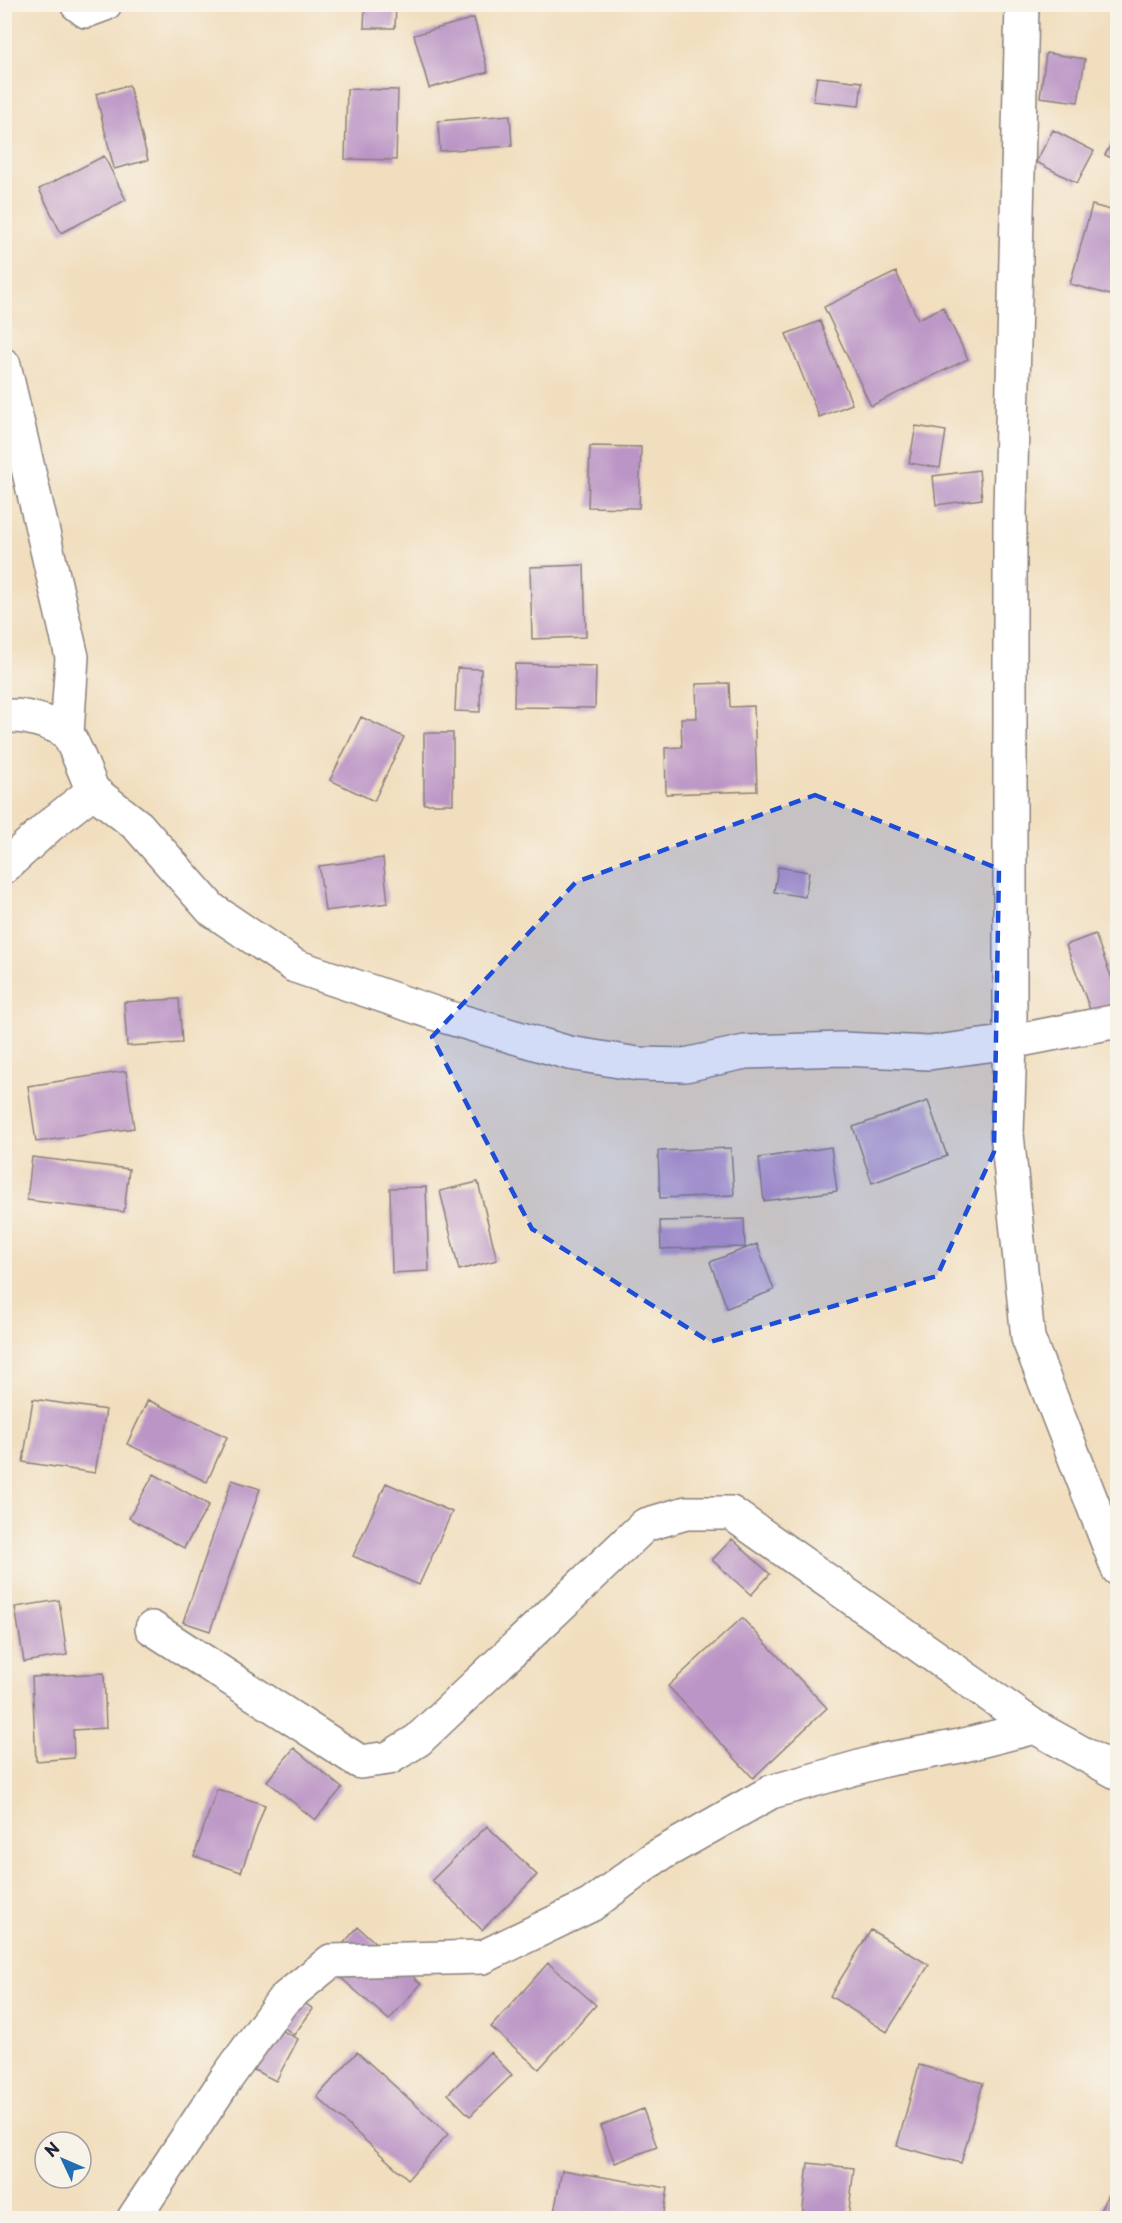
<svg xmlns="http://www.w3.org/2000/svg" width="1122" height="2223" font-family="'Playpen Sans',sans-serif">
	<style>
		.building { fill: #bb95c6 }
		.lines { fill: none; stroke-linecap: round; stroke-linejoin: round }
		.street-casing { stroke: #8a807c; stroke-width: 36 }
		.street { stroke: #fff; stroke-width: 33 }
		.marked { fill: #1d4ed8; fill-opacity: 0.2; stroke: #1d4ed8; stroke-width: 4.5; stroke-dasharray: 12 8; stroke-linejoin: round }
	</style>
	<rect width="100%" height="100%" fill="#f7f3e8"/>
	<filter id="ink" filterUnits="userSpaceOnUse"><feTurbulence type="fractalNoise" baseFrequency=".0167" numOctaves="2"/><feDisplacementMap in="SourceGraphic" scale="12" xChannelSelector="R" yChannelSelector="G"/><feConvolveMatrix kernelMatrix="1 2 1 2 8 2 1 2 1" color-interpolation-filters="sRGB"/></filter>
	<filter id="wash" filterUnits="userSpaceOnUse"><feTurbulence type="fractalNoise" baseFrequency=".008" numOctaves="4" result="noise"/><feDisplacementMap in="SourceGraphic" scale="24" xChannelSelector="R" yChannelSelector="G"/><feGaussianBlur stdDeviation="1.35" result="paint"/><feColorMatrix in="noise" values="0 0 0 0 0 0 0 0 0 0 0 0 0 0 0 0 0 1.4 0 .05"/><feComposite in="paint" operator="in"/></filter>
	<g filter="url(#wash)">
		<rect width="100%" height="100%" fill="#f1debe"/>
		<g id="blocks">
			<path class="building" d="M365,4H396L395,28H364Z
				M474,18L488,72L429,88L414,35Z
				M1046,53L1085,59L1078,102L1040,97Z
				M817,77L862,82L859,106L813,101Z
				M129,85L148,160L114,169L96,94Z
				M347,89L398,90L396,160L345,159Z
				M510,115L512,146L440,151L438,121Z
				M1053,130L1094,151L1077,183L1036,162Z
				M1118,130V161L1105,155Z
				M104,156L126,200L61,233L39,189Z
				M1092,205L1118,212V297L1070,284Z
				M896,272L918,319L943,307L968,359L871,406L824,307Z
				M820,321L852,404L819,417L786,334Z
				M916,426L946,431L940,468L909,463Z
				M590,446L641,447L639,508L588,507Z
				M979,470L982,499L936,505L933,476Z
				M584,565L586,637L532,639L530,567Z
				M515,664L596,666L595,708L514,707Z
				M457,668L481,669L480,712L455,711Z
				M729,683L730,707L754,706L757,791L666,794L665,748L682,747L681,718H697L696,684Z
				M361,717L404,737L374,801L330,780Z
				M424,733H453V804H424Z
				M383,858L388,903L325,911L319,866Z
				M778,867L809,872L805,897L774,892Z
				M1095,934L1118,995V1002L1091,1012L1066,945Z
				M179,999L182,1043L127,1046L124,1002Z
				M126,1071L134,1128L36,1142L28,1086Z
				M928,1101L947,1156L872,1183L853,1127Z
				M831,1147L837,1191L764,1201L759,1158Z
				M731,1148L734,1195L660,1198L658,1151Z
				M32,1157L129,1169L124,1212L27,1200Z
				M478,1182L497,1260L459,1270L440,1191Z
				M426,1187L429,1271L392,1273L390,1188Z
				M744,1219L745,1247L661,1249L660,1221Z
				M757,1244L774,1290L727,1308L710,1262Z
				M33,1399L106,1410L95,1473L23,1462Z
				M148,1400L227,1437L207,1482L127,1444Z
				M154,1474L209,1505L184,1548L129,1518Z
				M232,1480L260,1489L210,1631L183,1622Z
				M386,1483L452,1512L419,1585L353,1556Z
				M732,1539L770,1574L751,1595L712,1560Z
				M59,1600L67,1655L24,1662L15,1607Z
				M742,1618L827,1708L753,1778L668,1686Z
				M104,1673L106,1728L73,1730L74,1758L36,1761L32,1677Z
				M294,1748L342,1788L315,1820L267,1781Z
				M217,1789L265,1805L241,1872L194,1856Z
				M487,1826L537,1875L482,1930L432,1880Z
				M358,1927L421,1984L389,2020L325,1964Z
				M871,1930L929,1965L887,2032L830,1996Z
				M548,1963L596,2005L539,2069L491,2027Z
				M292,1994L313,2009L294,2035L274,2020Z
				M273,2026L298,2039L276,2081L250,2068Z
				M357,2052L448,2134L408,2179L317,2097Z
				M490,2052L512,2075L470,2116L448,2094Z
				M919,2065L983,2083L961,2163L897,2146Z
				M643,2109L657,2147L615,2163L600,2126Z
				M808,2163L854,2168L848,2218H802Z
				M562,2170L668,2188L663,2218H553Z
				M1118,2175V2218H1096Z"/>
		</g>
	</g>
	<g filter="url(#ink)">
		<use href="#blocks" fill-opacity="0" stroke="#8a807c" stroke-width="1.5"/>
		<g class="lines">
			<g class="street-casing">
				<path id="street" d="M77,4L86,11L105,4
					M1022,4L1010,511V1042L1007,1134L1028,1338L1118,1569
					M4,365L72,657L67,733
					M4,717C18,713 58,723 67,734C74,742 87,778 93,791
					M4,867L49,826L93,791L138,826L211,909L295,966L440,1015L569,1053L638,1064L685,1065L745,1052L842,1049L929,1053L1010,1042L1118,1021
					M152,1628L360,1762L389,1758L418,1740L645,1525L686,1513H731L1035,1727
					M134,2218L226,2079L283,2000L331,1961L483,1957L591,1905L654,1858L771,1792L884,1760L960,1746L1035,1727L1118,1773"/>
			</g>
			<use href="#street" class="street"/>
		</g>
	</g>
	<path class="marked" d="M815,795L999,869L994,1152L937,1276L710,1342L532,1229L432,1037L576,882Z"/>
	<rect width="1122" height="2223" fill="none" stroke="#f7f3e8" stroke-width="24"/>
	<g transform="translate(63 2160) rotate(314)"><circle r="28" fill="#f7f3e8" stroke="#a29fa3" stroke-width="1.5"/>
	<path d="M0-4.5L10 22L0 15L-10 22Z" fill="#1f6fb2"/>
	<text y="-9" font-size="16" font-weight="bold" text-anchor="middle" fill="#22223b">N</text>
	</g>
</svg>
